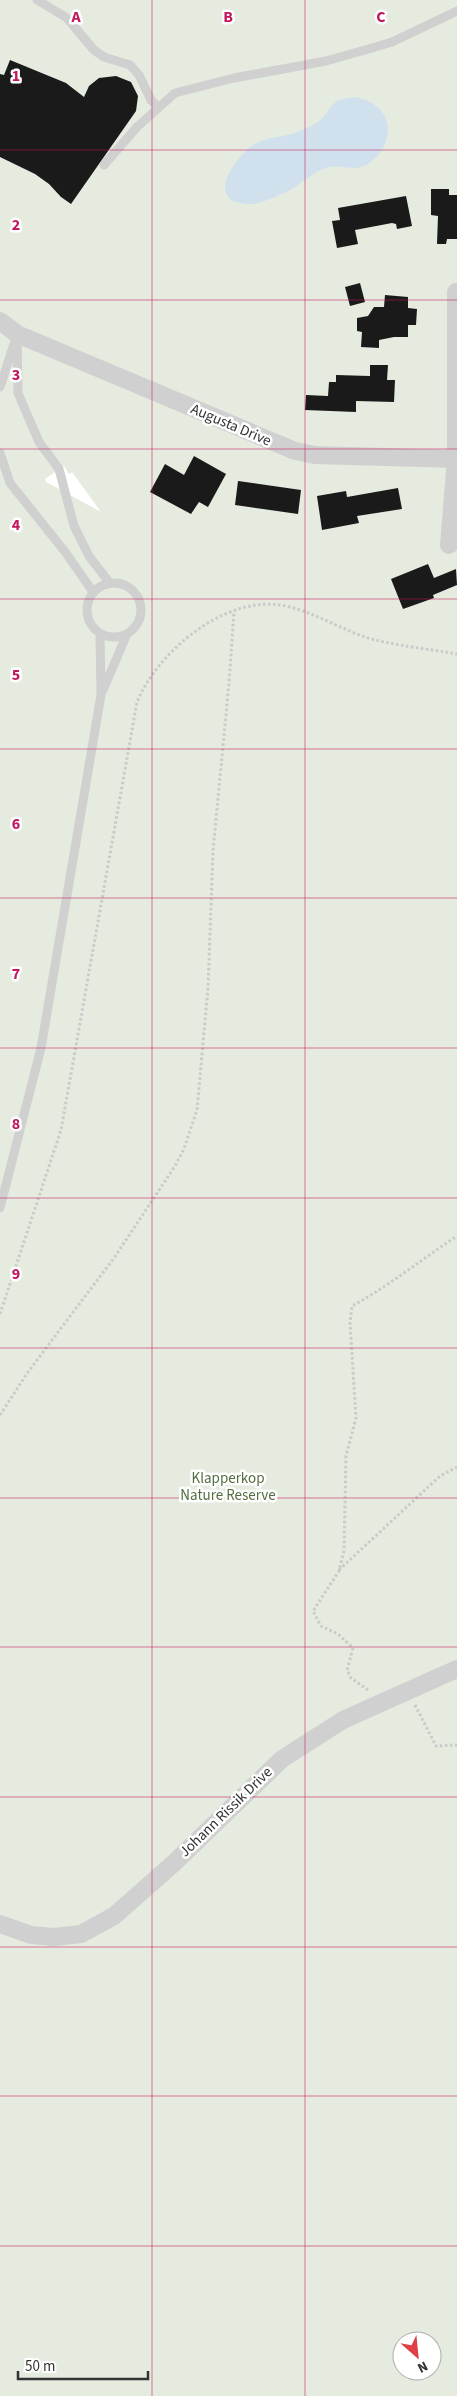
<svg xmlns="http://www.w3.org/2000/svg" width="457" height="2396" font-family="'Source Sans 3',sans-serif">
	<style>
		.green { fill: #e5ebdf; fill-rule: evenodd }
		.water { fill: #d0e1ed }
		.building { fill: #1a1a1a }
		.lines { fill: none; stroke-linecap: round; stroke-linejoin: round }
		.path { stroke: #cacaca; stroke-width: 3; stroke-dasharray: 2.5 2.5; stroke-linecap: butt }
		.service { stroke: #d0d0d0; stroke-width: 9 }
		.minor { stroke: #d0d0d0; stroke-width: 18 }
		.grid { fill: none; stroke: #c2185b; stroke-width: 1; stroke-opacity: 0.55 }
		.labels { text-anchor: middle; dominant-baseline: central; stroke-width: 5; stroke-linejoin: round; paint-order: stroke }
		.street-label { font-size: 15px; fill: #333; stroke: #fff }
		.park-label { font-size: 15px; fill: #556e41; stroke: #fff }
		.grid-label { font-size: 16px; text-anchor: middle; font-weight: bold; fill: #c2185b; stroke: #fff; stroke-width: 5; stroke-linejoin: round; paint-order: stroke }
	</style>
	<rect width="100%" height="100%" fill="#fff"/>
	<path class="green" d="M0,0H457V2396H0ZM64,466L69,474L72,472L101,512L46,482L45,479ZM402,2341H432V2371H402Z"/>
	<path class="water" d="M357,97C366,100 375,103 382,112C396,129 383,158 364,166C353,171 342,165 330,167C314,170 302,184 288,191C277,196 263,203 252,204C207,205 228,167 247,150C262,135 282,139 300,131C308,128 317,124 323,117C327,113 330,106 335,103C341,98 349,98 357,97Z"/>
	<path class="building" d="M10,60L66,83L84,97L89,86L99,78L116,76L131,82L138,96L136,111L71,204L61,197L49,184L35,174L0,157V74L4,75Z
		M431,189H449V195H457V239H447L446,244H437L438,216L431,215Z
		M406,196L412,226L397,229L396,224L392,223L355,230L358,244L337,248L332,221L340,220L338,208Z
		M360,283L365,302L350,306L345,287Z
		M385,295L408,297V308L417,309L416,325H408V337H394L379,340V348L361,347L362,332L357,331V318L368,316L374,307H384Z
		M370,365H388L387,380H395L394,402L356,401V412L305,410L306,395L328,396L329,382H336V375L370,376Z
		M194,456L226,474L208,507L199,502L191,514L150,492L165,464L184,475Z
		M238,481L301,490L298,514L235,505Z
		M398,488L402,509L357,516L359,523L322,530L317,496L346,491L347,497Z
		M428,564L434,578L456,569L457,585L433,595L434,598L403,609L391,579Z"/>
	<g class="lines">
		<path class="path" d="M0,1314L61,1130L137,702C158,651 227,593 286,606C316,613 342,630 371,639C399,646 429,649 457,654
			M0,1415L28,1372L114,1258L175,1166L184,1149L197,1110L208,988L213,851L229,683L234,611
			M339,1570L440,1476L457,1467
			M368,1690L351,1678L347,1670L353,1648L338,1634L321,1626L313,1611L339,1571L344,1551L346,1456L356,1418L350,1323L352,1306C389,1286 422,1259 457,1236
			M415,1705L436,1746L457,1745"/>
		<path class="service" d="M37,0L67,18L94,50L104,57L130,65L139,75L151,100L158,107
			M104,165L137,127L175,93L234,78L326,61L372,48L392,42L457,11
			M17,334L18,393L39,442L59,469L74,526L89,556L109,582
			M0,387L15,341
			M0,453L10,483L66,553L93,592
			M87 610a27 27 0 1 1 54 0a27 27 0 1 1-54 0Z
			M103,690L127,634
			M0,1208L41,1048L101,695L100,634"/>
		<path class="minor" d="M0,321L17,334L295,451L315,455L457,459
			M449,545L456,459V292
			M0,1924L31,1935L54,1937L81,1934L114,1916L174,1863L282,1759L343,1720L457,1669"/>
	</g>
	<path class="grid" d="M152,0V2396M305,0V2396M0,150H457M0,300H457M0,449H457M0,599H457M0,749H457M0,898H457M0,1048H457M0,1198H457M0,1348H457M0,1498H457M0,1647H457M0,1797H457M0,1947H457M0,2096H457M0,2246H457"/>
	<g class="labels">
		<g class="street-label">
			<text transform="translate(231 425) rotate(23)">Augusta Drive</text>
			<text transform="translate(226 1812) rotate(-44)">Johann Rissik Drive</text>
		</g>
		<g class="park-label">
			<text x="228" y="1478">Klapperkop<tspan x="228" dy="17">Nature Reserve</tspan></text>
		</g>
	</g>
	<g class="grid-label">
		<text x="76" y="22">A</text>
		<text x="228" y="22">B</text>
		<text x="381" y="22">C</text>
		<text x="16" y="81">1</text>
		<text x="16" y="230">2</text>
		<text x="16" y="380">3</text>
		<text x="16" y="530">4</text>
		<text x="16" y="680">5</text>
		<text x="16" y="829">6</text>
		<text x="16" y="979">7</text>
		<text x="16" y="1129">8</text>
		<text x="16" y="1279">9</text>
	</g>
	<g transform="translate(417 2356) rotate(153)"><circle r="24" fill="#ffffff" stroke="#adadad"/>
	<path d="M0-4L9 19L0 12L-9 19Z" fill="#df4047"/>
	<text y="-8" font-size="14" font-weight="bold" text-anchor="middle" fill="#333333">N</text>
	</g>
	<path d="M18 2371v8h130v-8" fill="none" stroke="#333333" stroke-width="2.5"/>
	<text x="25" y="2371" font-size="15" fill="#333333" stroke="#ffffff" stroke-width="4" paint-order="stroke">50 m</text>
</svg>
